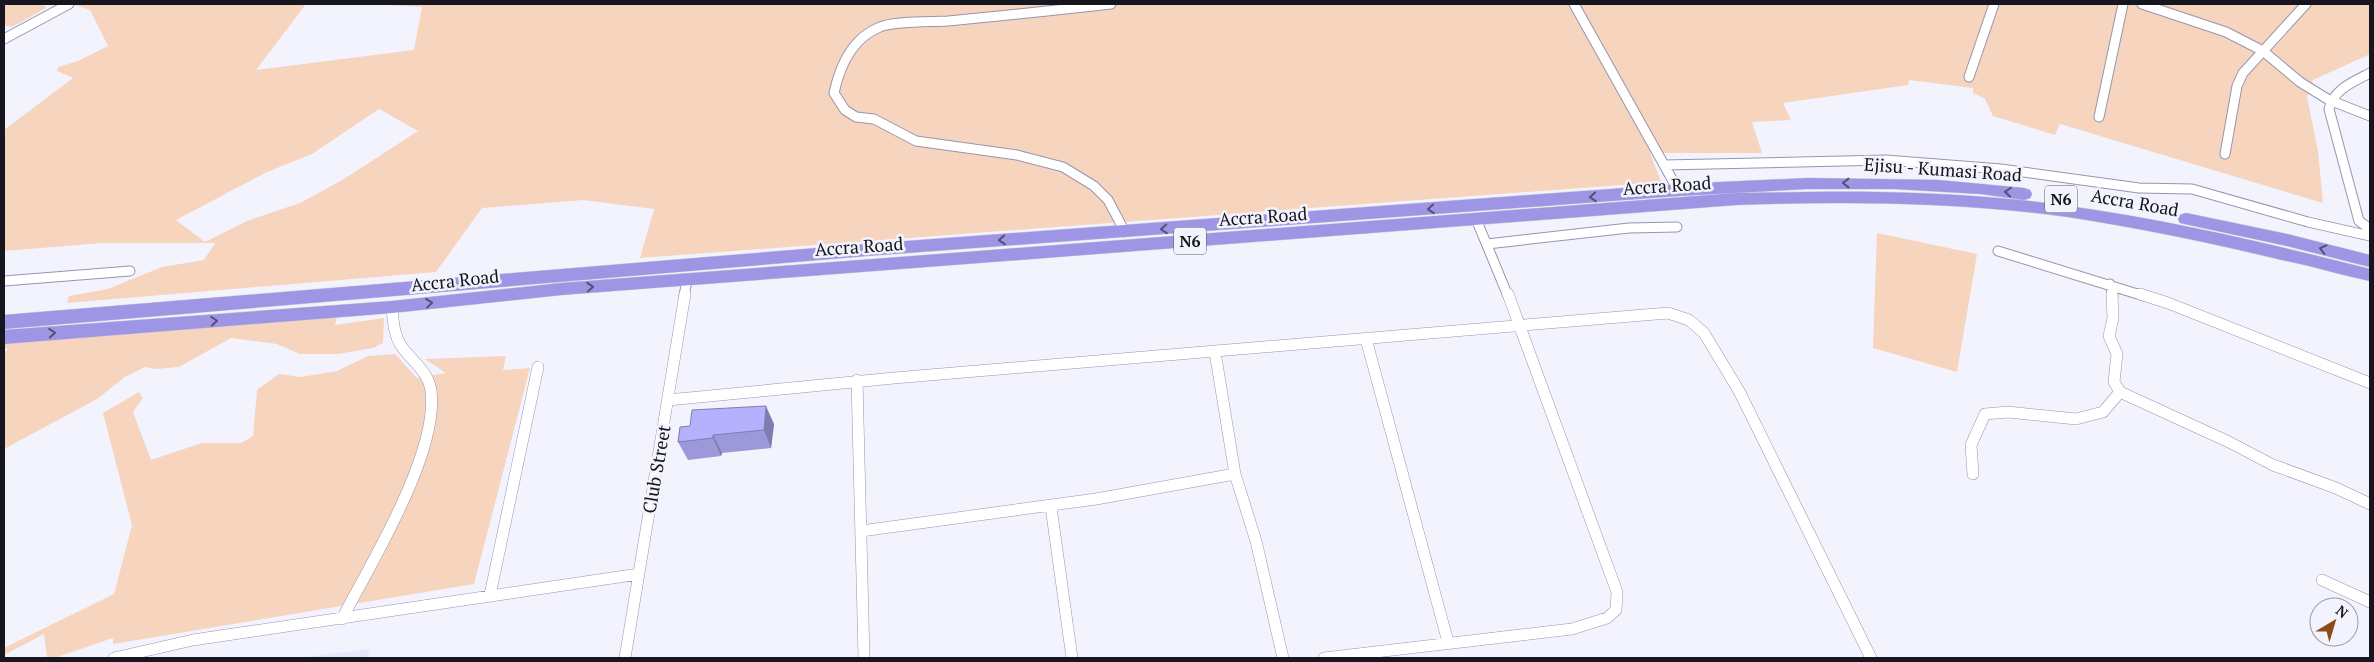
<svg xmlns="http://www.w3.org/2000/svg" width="2374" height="662" font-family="'PT Serif',serif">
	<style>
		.built { fill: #e7e7fc }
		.green { fill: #f7d4be; fill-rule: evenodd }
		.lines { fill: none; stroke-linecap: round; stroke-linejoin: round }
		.minor-far1-casing { stroke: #9695af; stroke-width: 11 }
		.minor-casing { stroke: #9695af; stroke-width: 12 }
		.trunk-casing { stroke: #d0d0d2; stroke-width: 1 }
		.minor-far1 { stroke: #fff; stroke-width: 9 }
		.minor { stroke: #fff; stroke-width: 11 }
		.trunk { fill: #9e96e4; fill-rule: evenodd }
		.wall { fill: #9d98da }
		.shaded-wall { fill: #7f7cb1 }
		.building { fill: #b6b1fd; stroke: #7f7cb1 }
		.oneway { stroke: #535078 }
		.labels { text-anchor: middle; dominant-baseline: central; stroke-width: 5; stroke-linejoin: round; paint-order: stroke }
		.shield { fill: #f3f3fe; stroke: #585862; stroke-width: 1 }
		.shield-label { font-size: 16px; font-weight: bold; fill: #16161f }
		.street-label { font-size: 18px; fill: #16161f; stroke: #f3f3fe }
	</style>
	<rect width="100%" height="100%" fill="#f3f3fe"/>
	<path class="built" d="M370,649L367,658H296Z"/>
	<path class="green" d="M4,4H42L46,8L12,27L4,25Z
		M77,4H306L256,70L414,50L422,7L368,4H2370V54L2313,80L2307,97L2318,151L2323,203L2060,124L2055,135L1993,116L1985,99L1973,93V88L1909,80L1908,85L1783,103L1791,120L1752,122L1762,153H1650L1661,182L640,258L654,209L583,200L482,208L436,272L67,303L69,296L108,289L162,267L204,260L215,243H103L4,251V130L73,78L57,71L58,67L78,61L108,46L90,10L75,5ZM379,109L418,131L344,179L300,203L247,221L205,242L176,220L267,172L312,154Z
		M1877,233L1977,254L1957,372L1873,348Z
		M338,314L335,325L384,318L383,343L373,348L338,354H300L277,344L231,338L179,367L156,369L145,367L125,377L97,399L4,449V353L8,349L4,348V340Z
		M395,354L417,378L446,373L425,359L506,356L503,370L530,368L474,584L113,644V638L54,658H47L44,634L4,655V648L114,594L132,525L103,413L139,392L143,398L133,412L151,460L202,443H241L253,436L257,390L279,374L301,377L337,371L368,356Z"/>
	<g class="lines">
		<g class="minor-far1-casing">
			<path id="minor-far1" d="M1111,4C1057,10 1002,16 948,21C931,22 893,21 880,27C852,38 840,65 834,93L845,110L856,117L874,119L916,141L1017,155L1063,167L1094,186L1108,200L1125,232
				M1574,4L1678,190
				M2142,4L2226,32L2263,51L2300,82L2329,100L2370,116
				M4,39L69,4
				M2370,73C2353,82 2334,89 2329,109L2359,221L2370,229
				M1969,77L1994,4
				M2099,117L2123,4
				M2225,154L2237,86L2243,73L2306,4
				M1664,165L1886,160L2001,169L2139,188L2192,189L2308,222L2370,236
				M1476,219L1508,296
				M1487,244L1629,228L1677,227
				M1998,251L2144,296
				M4,281L130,271
				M2110,284L2113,296
				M684,296L687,280"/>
		</g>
		<g class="minor-casing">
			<path id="minor" d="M2112,294L2113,318L2109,336L2117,354L2114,382L2120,392L2229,442L2273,465L2336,488L2370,504
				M2140,294L2168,303L2370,383
				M1366,339L1448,642
				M1215,352L1235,474L1256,541L1283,658
				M857,380L864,658
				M668,400L894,378L1668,313L1689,320L1704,333L1739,391L1871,658
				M1973,474L1971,445L1985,414L2008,412L2076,419L2103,412L2120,392
				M1051,507L1072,658
				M861,531L1096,499L1235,474
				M2322,580L2370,602
				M490,595L538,367
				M342,619C371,563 439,453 431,391C429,372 412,361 402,347C394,336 393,321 392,307
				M114,658L193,640L639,574
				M625,658L685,294
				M1324,658L1572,629L1607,618L1616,610L1617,592L1508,294"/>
		</g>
		<g class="trunk-casing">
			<path id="trunk" d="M1808,178L1938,180L2024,188L2030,190L2032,194L2030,198L2024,200L1981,194L1894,189H1808L1678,196L866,256L4,329V315L866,244L1678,184Z
				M1808,192C1879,191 1949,193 2020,200C2139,213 2255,240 2370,269V281C2341,275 2312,266 2282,260C2211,243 2140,228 2068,217C1957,202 1847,201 1736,205L561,295L392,313L4,344V330L392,301L561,283L1736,193Z
				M2186,213L2287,234L2370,255V267L2287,246L2180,223L2178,219L2180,215Z"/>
		</g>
		<use href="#minor-far1" class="minor-far1"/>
		<use href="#minor" class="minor"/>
		<use href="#trunk" class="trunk"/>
	</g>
	<path class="wall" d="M774,424L771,448L722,453L721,456L688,460L678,442L680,427Z"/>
	<path class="shaded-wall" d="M766,406L774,424L771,448L764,430Z
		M713,435L722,453L721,456L713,438Z"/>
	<path class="building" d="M766,406L764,430L713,435V438L678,442L680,427L690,426L692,410Z"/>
	<defs><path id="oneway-chevron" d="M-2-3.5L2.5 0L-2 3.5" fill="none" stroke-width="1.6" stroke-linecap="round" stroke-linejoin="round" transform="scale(1.25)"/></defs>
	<g class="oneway">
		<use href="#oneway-chevron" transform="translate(1846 183) rotate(-180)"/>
		<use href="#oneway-chevron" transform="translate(2008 192) rotate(-175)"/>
		<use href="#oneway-chevron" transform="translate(1593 197) rotate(176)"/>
		<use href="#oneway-chevron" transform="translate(1431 209) rotate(176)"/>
		<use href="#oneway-chevron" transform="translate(1164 229) rotate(176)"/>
		<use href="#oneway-chevron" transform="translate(1002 240) rotate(176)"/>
		<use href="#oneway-chevron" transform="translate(2323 249) rotate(-166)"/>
		<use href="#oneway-chevron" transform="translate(590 287) rotate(-4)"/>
		<use href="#oneway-chevron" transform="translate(429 303) rotate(-6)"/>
		<use href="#oneway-chevron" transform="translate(214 321) rotate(-4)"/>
		<use href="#oneway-chevron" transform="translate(52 333) rotate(-4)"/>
	</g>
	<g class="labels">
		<g class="shield">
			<rect x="2045" y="185.5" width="32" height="27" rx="4"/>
			<rect x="1174" y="227.5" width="32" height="27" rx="4"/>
		</g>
		<g class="shield-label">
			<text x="2061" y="199">N6</text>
			<text x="1190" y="241">N6</text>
		</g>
		<g class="street-label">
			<text transform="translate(1943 169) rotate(4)">Ejisu - Kumasi Road</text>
			<text transform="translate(1667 185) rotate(-4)">Accra Road</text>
			<text transform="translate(2135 202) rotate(10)">Accra Road</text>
			<text transform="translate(1263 216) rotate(-4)">Accra Road</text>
			<text transform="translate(859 246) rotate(-4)">Accra Road</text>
			<text transform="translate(455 280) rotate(-6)">Accra Road</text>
			<text transform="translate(656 469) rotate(-80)">Club Street</text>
		</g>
	</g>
	<rect width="2374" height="662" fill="none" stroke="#16161f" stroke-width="10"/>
	<g transform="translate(2334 622) rotate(38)"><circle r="24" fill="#f3f3fe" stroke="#9b9ba5"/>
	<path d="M0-4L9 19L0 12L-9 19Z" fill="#8e4c1a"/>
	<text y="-8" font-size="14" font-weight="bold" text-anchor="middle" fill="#16161f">N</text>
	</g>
</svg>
